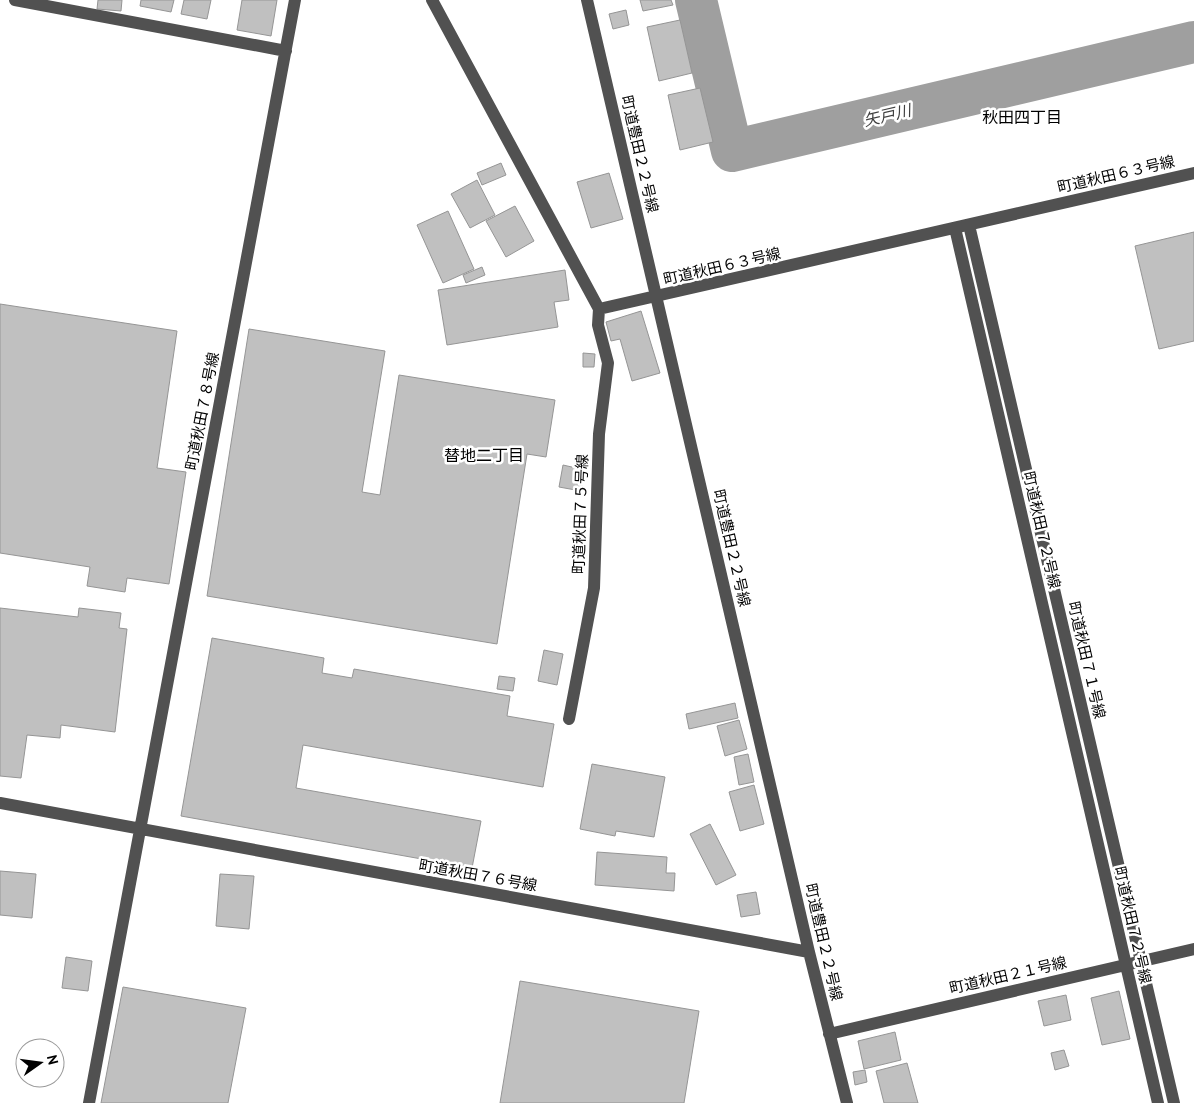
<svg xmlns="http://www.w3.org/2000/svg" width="1194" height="1103" font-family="'PT Sans','Noto Sans JP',sans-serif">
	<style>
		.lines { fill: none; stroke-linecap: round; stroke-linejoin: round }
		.river { stroke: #9f9f9f; stroke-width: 42 }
		.building { fill: #c0c0c0; stroke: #959595 }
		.minor { stroke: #515151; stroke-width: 12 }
		.labels { text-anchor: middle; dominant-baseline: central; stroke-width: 5; stroke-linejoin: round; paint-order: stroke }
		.street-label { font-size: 15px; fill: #000; stroke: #fff }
		.water-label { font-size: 16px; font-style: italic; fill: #404040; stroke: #fff }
		.neighbourhood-label { font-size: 16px; fill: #000; stroke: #fff }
	</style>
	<rect width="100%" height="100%" fill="#fff"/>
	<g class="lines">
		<path class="river" d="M696,0L732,151L1194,42"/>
	</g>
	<path class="building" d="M98,0H122L121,11L97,9Z
		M141,0H174L171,12L140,6Z
		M184,0H211L207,19L181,14Z
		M242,0H277L271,36L237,30Z
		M640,0H671L673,5L643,11Z
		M626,10L629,25L613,29L609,14Z
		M680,20L692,73L659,81L647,27Z
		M700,88L713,142L680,150L668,95Z
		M501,163L506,175L482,185L477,173Z
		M609,173L623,219L591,228L577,182Z
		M477,180L495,215L470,228L451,194Z
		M515,206L534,241L506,257L486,221Z
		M448,211L474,269L443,283L417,225Z
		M1194,232V341L1159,349L1135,246Z
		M482,267L485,275L466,283L463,275Z
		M565,270L569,300L554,302L558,327L447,345L438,290Z
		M0,304L177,331L157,468L186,472L169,584L127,578L125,592L87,586L90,567L0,553Z
		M641,311L660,373L632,381L620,339L611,341L606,322Z
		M249,329L385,351L362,492L380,495L399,375L555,400L546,457L527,454L497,644L207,596Z
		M583,353L595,354L594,367H583Z
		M563,465L585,470L581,491L559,487Z
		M0,608L78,617L79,608L121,613L119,628L127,629L115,732L61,725L60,738L27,735L21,778L0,776Z
		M212,638L324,658L322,673L352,678L354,669L510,696L507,716L554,724L543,787L303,745L296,788L481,821L472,868L181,816Z
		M544,650L563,654L557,685L538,681Z
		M499,676L515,678L513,691L497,689Z
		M735,703L738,718L689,729L686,714Z
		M739,720L747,749L725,756L717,726Z
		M748,754L754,782L739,785L734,757Z
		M592,764L665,777L654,837L616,831L615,836L580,829Z
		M754,785L764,824L740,831L729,792Z
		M710,824L736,875L716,885L690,834Z
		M597,852L667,857L666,873H675L674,891L595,885Z
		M0,871L36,874L32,918L0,915Z
		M220,874L254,876L249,929L216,926Z
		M756,892L760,914L741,917L737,895Z
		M66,957L92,961L88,991L62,988Z
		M520,981L699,1011L684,1103H500Z
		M123,987L246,1008L228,1103H101Z
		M1119,991L1130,1039L1102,1045L1091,998Z
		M1066,995L1071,1020L1044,1026L1038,1001Z
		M895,1032L901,1060L864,1069L858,1041Z
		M1064,1050L1069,1066L1055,1070L1051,1053Z
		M907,1063L918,1103H884L876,1071Z
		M865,1070L867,1082L855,1085L853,1072Z"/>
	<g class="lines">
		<path class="minor" d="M15,0L286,51
			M432,0L599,309L1194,173
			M587,0L809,952L847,1103
			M969,225L1174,1103
			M955,228L1158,1103
			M569,719L594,588L599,434L608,363L598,325L599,309
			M0,803L809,952
			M829,1034L1194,949
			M89,1103L295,0"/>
	</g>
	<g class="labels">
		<g class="street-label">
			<text transform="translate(640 154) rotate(77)">町道豊田２２号線</text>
			<text transform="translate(1116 174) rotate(-13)">町道秋田６３号線</text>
			<text transform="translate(722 266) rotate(-13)">町道秋田６３号線</text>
			<text transform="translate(202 411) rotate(-79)">町道秋田７８号線</text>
			<text transform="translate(580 514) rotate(-88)">町道秋田７５号線</text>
			<text transform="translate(1042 530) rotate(77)">町道秋田７２号線</text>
			<text transform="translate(732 548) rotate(77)">町道豊田２２号線</text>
			<text transform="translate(1087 660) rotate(77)">町道秋田７１号線</text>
			<text transform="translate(478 875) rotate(10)">町道秋田７６号線</text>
			<text transform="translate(1133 925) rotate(77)">町道秋田７２号線</text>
			<text transform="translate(824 942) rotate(77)">町道豊田２２号線</text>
			<text transform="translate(1008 975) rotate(-13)">町道秋田２１号線</text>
		</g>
		<g class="water-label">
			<text transform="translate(887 115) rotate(-13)">矢戸川</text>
		</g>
		<g class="neighbourhood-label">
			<text x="1022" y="117">秋田四丁目</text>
			<text x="484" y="455">替地二丁目</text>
		</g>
	</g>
	<g transform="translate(40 1063) rotate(76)"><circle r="24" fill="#ffffff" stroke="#999999"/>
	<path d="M0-4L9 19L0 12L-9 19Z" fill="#000000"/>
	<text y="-8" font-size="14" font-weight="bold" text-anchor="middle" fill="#000000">N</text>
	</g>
</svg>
